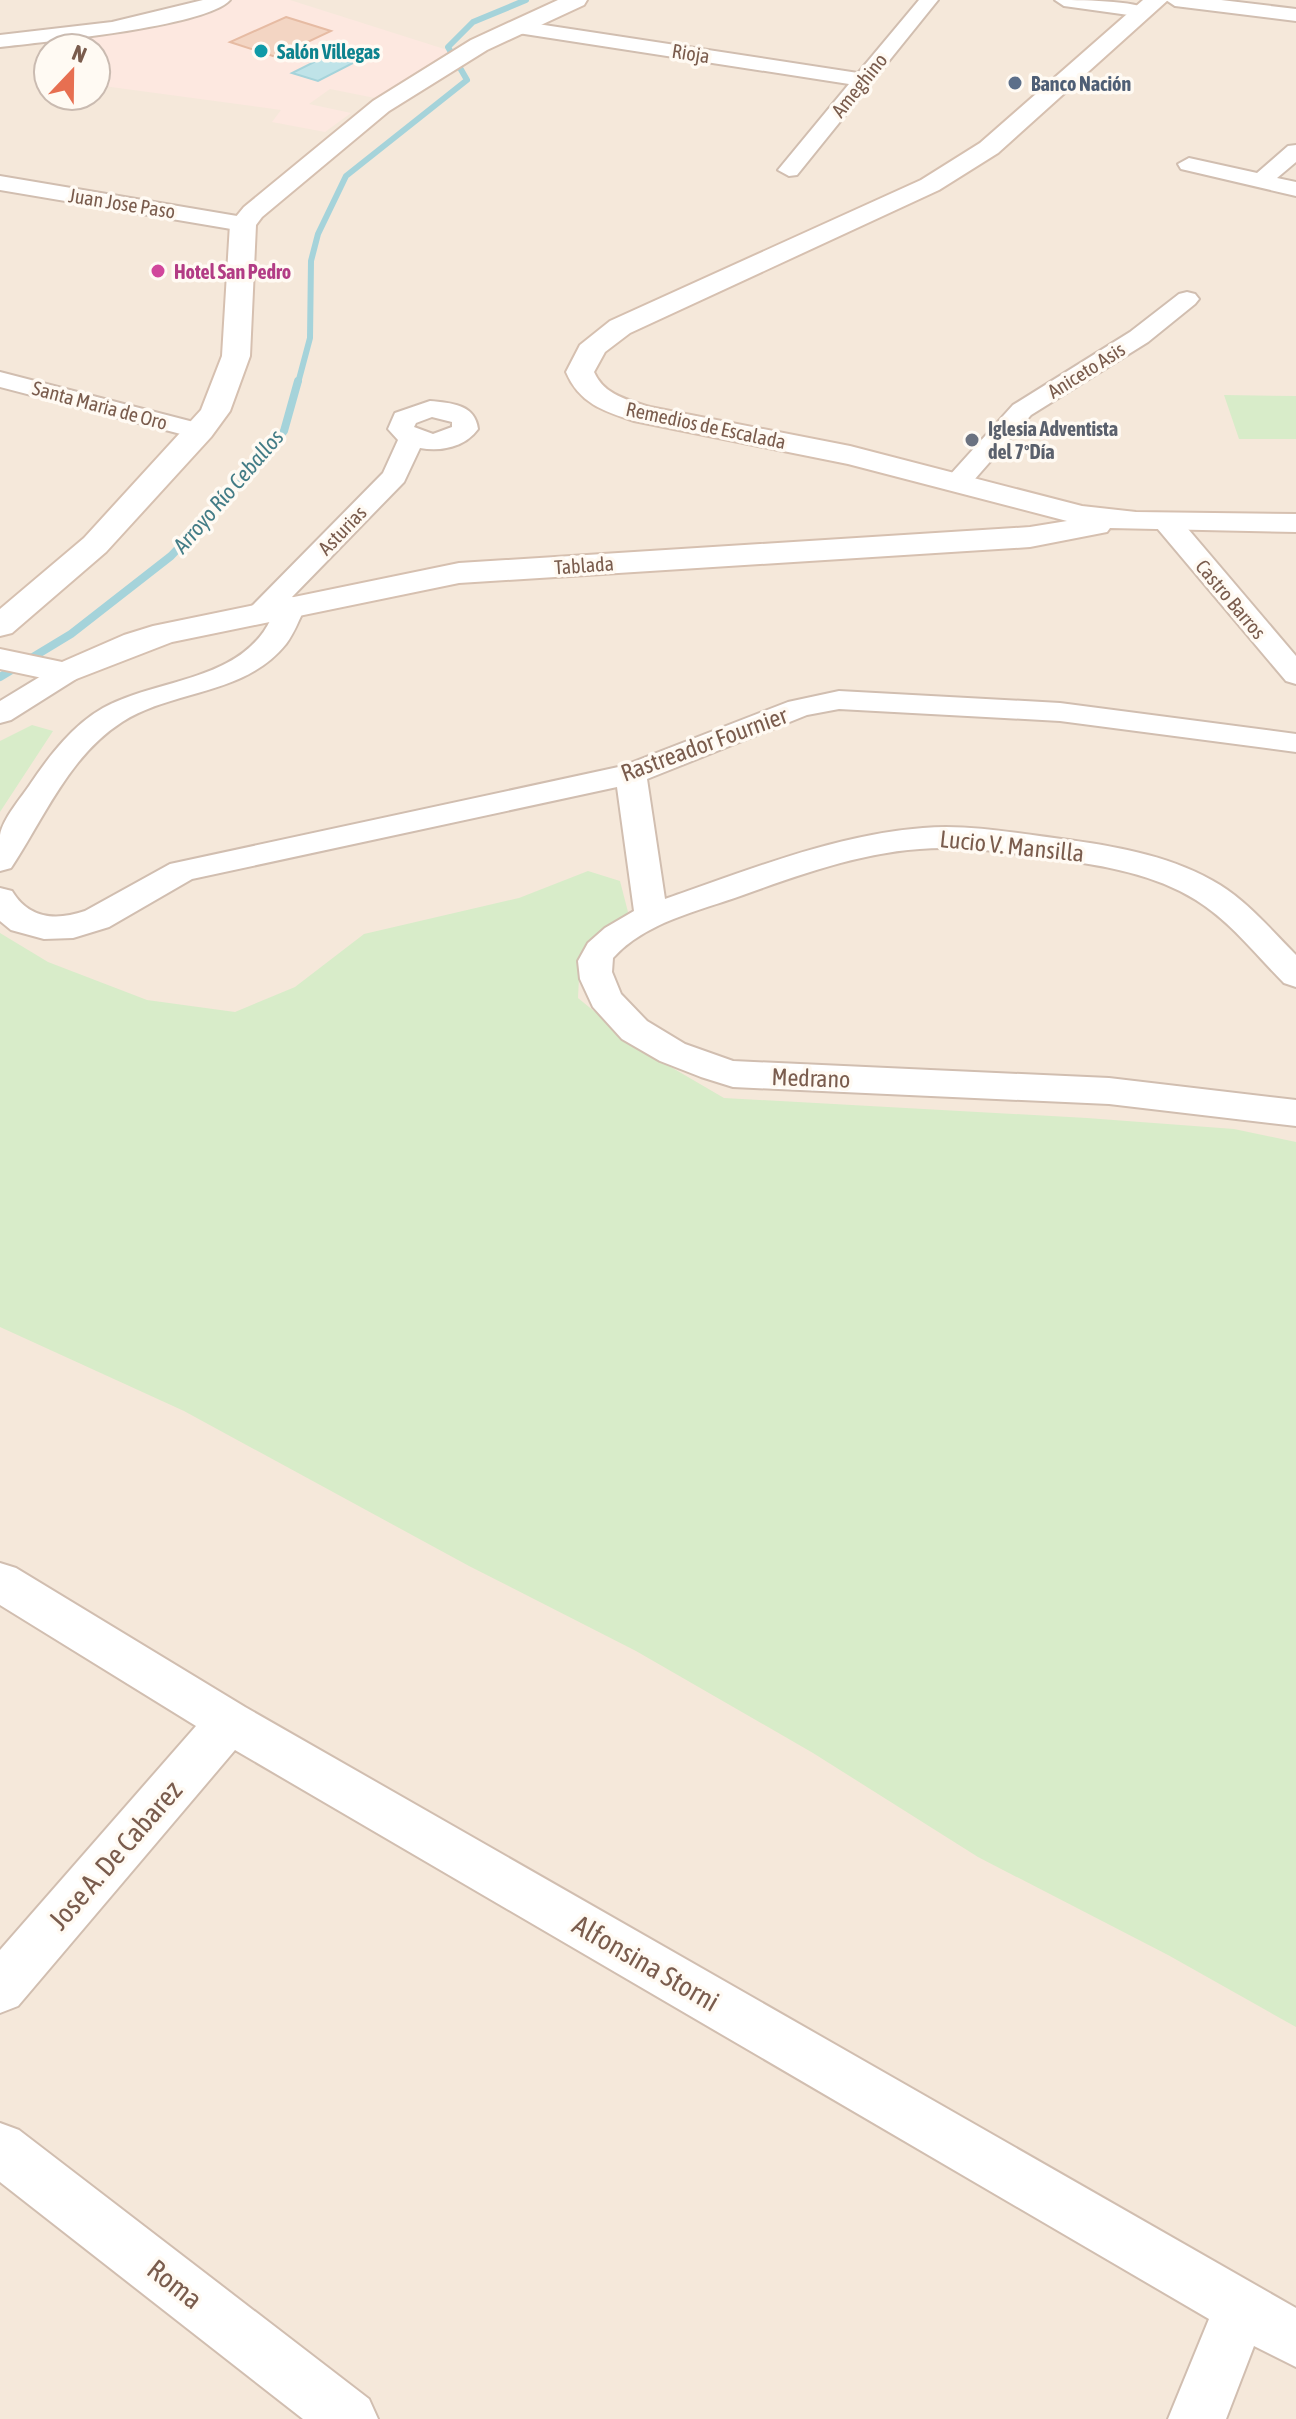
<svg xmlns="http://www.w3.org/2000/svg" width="1296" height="2419" font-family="'Asap Condensed',sans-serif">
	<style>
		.residential { fill: #f5e8da; fill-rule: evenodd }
		.commercial { fill: #fde8e0 }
		.green { fill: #d8ecc9 }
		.water { fill: #bfe3e8; stroke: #a5d3da; stroke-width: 2 }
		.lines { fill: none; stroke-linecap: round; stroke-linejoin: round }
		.stream-far1 { stroke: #a5d3da; stroke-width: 6 }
		.stream { stroke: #a5d3da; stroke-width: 8 }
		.building { fill: #f3d5c3; stroke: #e6bba3; stroke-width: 2 }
		.street-casing { stroke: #d1beb0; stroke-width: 4 }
		.secondary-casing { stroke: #d6c0b0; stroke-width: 4 }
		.street { fill: #fff; fill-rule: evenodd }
		.secondary { fill: #fff; fill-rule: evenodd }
		.culture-dot { fill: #0f9aa8; stroke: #fffaf3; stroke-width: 3 }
		.service-dot { fill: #5c6f8a; stroke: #fffaf3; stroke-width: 3 }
		.hotel-dot { fill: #d1479c; stroke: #fffaf3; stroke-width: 3 }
		.worship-dot { fill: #6b7280; stroke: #fffaf3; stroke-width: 3 }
		.labels { text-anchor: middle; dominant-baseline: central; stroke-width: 7; stroke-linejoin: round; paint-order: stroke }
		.far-culture-label { font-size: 20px; font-weight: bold; fill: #0d838f; stroke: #fffaf3; text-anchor: start }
		.far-street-label { font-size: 20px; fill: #7a5c4d; stroke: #fffaf3 }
		.far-service-label { font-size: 20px; font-weight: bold; fill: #4e5e75; stroke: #fffaf3; text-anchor: start }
		.far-hotel-label { font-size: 20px; font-weight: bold; fill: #b23c85; stroke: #fffaf3; text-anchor: start }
		.far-worship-label { font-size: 20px; font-weight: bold; fill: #5b616d; stroke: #fffaf3; text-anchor: start }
		.far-water-label { font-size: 22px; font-style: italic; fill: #437c86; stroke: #fffaf3 }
		.street-label { font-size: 24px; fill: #7a5c4d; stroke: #fffaf3 }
		.near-street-label { font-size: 28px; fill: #7a5c4d; stroke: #fffaf3 }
	</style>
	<rect width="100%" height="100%" fill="#fdf6ec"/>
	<path class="residential" d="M0,0H1296V2419H0ZM48,48H96V96H48Z"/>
	<path class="commercial" d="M231,0H290L460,54L375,98L330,89L309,104L351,113L325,132L272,122L281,110L96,85V48H66L64,40L189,17Z"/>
	<path class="green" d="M1224,395L1296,396V439H1239Z
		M32,725L53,731L0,812V741Z
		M588,871L620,881L628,912L580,957L578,998L640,1049L724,1098L1087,1118L1234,1129L1296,1142V2027L1168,1955L978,1857L813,1753L636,1651L469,1566L184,1411L0,1327V933L48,962L147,1000L235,1012L295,987L364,934L519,898Z"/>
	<path class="water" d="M330,54L355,62L318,81L292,73Z"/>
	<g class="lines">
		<path class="stream-far1" d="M298,383L310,338L311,261L318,234L346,176L467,80L448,47L473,22L526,0"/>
		<path class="stream" d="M0,677L71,634L171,556L243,480L284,431L298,381"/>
	</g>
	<path class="building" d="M286,17L331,31L276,57L230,42Z"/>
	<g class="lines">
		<g class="street-casing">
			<path id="street" d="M203,0H230C206,27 42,42 0,47V35L112,22Z
				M919,0H938L797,175L789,176L778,170L849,84L518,33L508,27L518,21L858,73Z
				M1055,0C1077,0 1137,0 1153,11L1143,17L1064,6Z
				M1166,0H1221L1296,9V21L1175,6Z
				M1296,145V162L1277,178L1296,182V196L1181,169L1178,164L1189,158L1257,173L1288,146Z
				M0,176L243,217L254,224L243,231L0,190Z
				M1187,292L1195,294L1199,299L1195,304L1148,342L1031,415L967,488H949L945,482L949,476L1013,405L1130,332L1179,294Z
				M0,372L209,426L213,431L209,436L200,439L0,387Z
				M430,401C451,403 475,404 478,429C465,447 441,452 420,448L404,482L292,597L302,600L306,606C299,619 295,632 286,644C244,696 174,689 122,722C69,756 44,818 11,868L0,871C0,860 0,846 0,835C3,818 22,797 31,783C50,755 73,725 103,708C157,678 241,682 271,619L261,622L251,619L247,613L251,607L383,473L398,440L388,429L395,413ZM432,417L452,422V427L433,434L414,427L416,423Z
				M1167,514L1177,516L1296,656V684L1286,681L1157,528L1153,522L1157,516Z
				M66,664L76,667L81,673L76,679L11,720L0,723V701L56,667Z
				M839,691L1060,703L1296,734V752L1060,721L839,709L807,715L647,779L665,899C749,870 834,835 923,828C971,824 1021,834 1069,840C1120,847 1175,857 1220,885C1249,903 1272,931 1296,955V987L1284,983C1256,955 1230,921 1196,900C1154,874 1105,866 1057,859C1019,854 981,848 943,848C874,848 807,872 743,895C699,911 645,922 613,958L612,972L621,994L647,1021L685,1044L733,1061L1109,1078L1296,1100V1126L1109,1104L733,1087L701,1077L660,1061L622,1039L593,1007L580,979L578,961L588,943L605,928L634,911L617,787L192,879L109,927L73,938L44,939L11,930L0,921V888L12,891C29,919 56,921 85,911L170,864L623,766L788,702Z
				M0,1563L16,1568L245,1707L1296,2308V2367L1254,2346L1226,2419H1168L1209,2319L235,1750L18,2006L0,2013V1950L196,1726L0,1605Z
				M0,2123L19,2130L369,2399L378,2419H303L0,2182Z"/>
		</g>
		<g class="secondary-casing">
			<path id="secondary" d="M558,0H587L584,5L487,50L389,111L262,217L256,225L250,356L230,411L211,437L106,552L12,633L0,636V609L84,538L201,410L222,356L230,224L244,207L373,101L471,40Z
				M1143,0H1168L998,153L939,190L630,333L605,352L594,372C604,395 628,400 650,407L850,446L1082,506L1136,512L1296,514V532L1110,528L1107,532L1030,547L459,583L172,642L66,683L0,669V649L62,662L124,635L153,626L459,563L1030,527L1067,521L848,464L634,421C603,411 579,403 566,372L580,345L610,321L921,180L980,143Z"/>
		</g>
		<use href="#street" class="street"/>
		<use href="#secondary" class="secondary"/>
	</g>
	<circle class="culture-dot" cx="261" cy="51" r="8"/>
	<circle class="service-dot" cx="1015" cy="83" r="8"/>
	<circle class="hotel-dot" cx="158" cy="271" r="8"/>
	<circle class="worship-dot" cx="972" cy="440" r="8"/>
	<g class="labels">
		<g class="far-culture-label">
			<text x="277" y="51">Salón Villegas</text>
		</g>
		<g class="far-street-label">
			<text transform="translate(691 53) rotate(9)">Rioja</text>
			<text transform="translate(859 85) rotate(-51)">Ameghino</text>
			<text transform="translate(122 203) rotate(9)">Juan Jose Paso</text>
			<text transform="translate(1086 370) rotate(-32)">Aniceto Asis</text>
			<text transform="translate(100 405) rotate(15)">Santa Maria de Oro</text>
			<text transform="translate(706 425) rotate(12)">Remedios de Escalada</text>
			<text transform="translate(342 530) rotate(-46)">Asturias</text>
			<text transform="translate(584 565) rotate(-4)">Tablada</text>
			<text transform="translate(1231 599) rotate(50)">Castro Barros</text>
		</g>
		<g class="far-service-label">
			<text x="1031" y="83">Banco Nación</text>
		</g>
		<g class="far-hotel-label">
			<text x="174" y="271">Hotel San Pedro</text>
		</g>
		<g class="far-worship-label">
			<text x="988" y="428">Iglesia Adventista<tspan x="988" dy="23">del 7°Día</tspan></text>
		</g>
		<g class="far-water-label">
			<text transform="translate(228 491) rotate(-49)">Arroyo Río Ceballos</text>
		</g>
		<g class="street-label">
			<text transform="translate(704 744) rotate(-20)">Rastreador Fournier</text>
			<text transform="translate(1012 846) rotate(6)">Lucio V. Mansilla</text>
			<text transform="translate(811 1078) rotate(2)">Medrano</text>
		</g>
		<g class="near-street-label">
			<text transform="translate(115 1855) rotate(-49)">Jose A. De Cabarez</text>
			<text transform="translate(646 1963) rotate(30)">Alfonsina Storni</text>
			<text transform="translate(175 2284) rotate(38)">Roma</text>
		</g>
	</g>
	<g transform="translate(72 72) rotate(22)"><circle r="38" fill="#fffaf3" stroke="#cabbb1" stroke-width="2"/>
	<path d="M0-6L14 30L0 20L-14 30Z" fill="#e76f51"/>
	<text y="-12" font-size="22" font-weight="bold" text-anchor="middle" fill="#7a5c4d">N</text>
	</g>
</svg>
